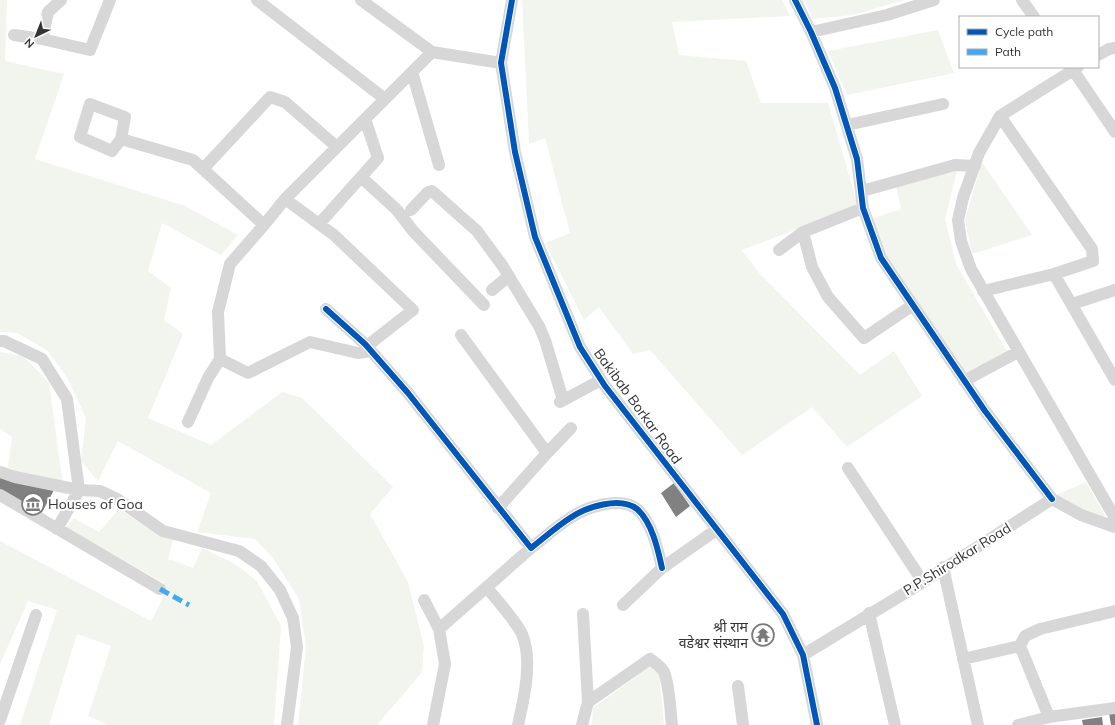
<svg xmlns="http://www.w3.org/2000/svg" width="1115" height="725" font-family="Mulish,'Noto Sans Devanagari',sans-serif">
	<style>
		.green { fill: #f1f5ed }
		.building { fill: #818181 }
		.lines { fill: none; stroke-linecap: round; stroke-linejoin: round }
		.minor { stroke: #d7d7d7; stroke-width: 12 }
		.quiet { stroke: #3fa9f5; stroke-width: 5; stroke-dasharray: 10 5; stroke-linecap: butt }
		.cycleway-casing { stroke: #fff; stroke-width: 8 }
		.cycleway { stroke: #0057b8; stroke-width: 6 }
		.labels { text-anchor: middle; dominant-baseline: central; stroke-width: 4; stroke-linejoin: round; paint-order: stroke }
		.street-label { font-size: 14px; fill: #333; stroke: #fff }
		.poi-label { font-size: 14px; fill: #333; stroke: #fff; text-anchor: start }
	</style>
	<rect width="100%" height="100%" fill="#fff"/>
	<path class="green" d="M0,0H7L5,61L64,74L35,159L185,206L238,235L221,255L162,223L148,271L171,288L164,320L183,334L148,418L211,445L282,392L302,398L393,487L370,514L408,582L424,646L422,672L377,725H298L306,647L299,599L273,558L255,539L197,532L211,493L118,441L98,481L81,461L86,418L68,379L47,350L17,333L0,332Z
		M522,0H782L790,16L672,22L679,55L746,61L761,103H828L858,206L742,250L759,273L860,375L894,351L922,396L847,447L812,407L742,455L650,350L633,354L599,307L584,320L545,243L570,233L545,138L529,144Z
		M804,0H905L852,15L813,19Z
		M938,30L954,73L847,95L828,51Z
		M982,162L1032,235L972,254L965,220Z
		M957,171L945,219L956,264L1008,353L967,375L887,261L871,219L901,209L896,186Z
		M0,352L23,356L49,383L63,486L17,472L8,467L12,437L0,429Z
		M1086,482L1108,521L1079,509L1056,495Z
		M119,509L150,529L173,540L168,559L193,568L202,548L235,564L257,581L281,626L274,725H108L88,716L111,646L77,634L49,725H20L57,610L28,601L0,664V541L151,621L163,598L164,583L66,528L74,518L99,532Z
		M652,665L659,671L664,725H592L593,708Z"/>
	<path class="building" d="M0,474L54,490L40,516L0,491Z
		M674,483L690,506L676,517L661,493Z
		M1115,712V725H1111L1109,713Z
		M1102,717L1103,725H1083L1082,720Z"/>
	<g class="lines">
		<path class="minor" d="M257,0L385,99
			M361,0L432,52L501,63
			M512,0L501,63L515,152L535,237L580,347L605,386L783,614L803,655L817,725
			M795,0L811,32L835,88L857,159L863,208L881,258L985,411L1052,499
			M1022,0L1034,17
			M811,32L887,15L934,0
			M14,35L42,39L48,12L61,0
			M42,39L90,50L110,0
			M1098,55L1109,49L1115,48
			M1071,67L1115,132
			M1078,67L1000,116L979,153L963,198L958,220L961,241L971,269L1115,518
			M412,72L439,165
			M90,104L125,117L121,139L112,151L80,137Z
			M847,125L943,104
			M121,139L193,160L264,225L285,199L432,52
			M203,169L270,97L285,102L337,147
			M361,177L397,210L413,231L484,305
			M862,191L955,165L975,166
			M285,199L319,224L378,158L365,119
			M411,210L428,192L432,191L477,231L502,265L539,326L545,340L563,400
			M319,224L334,235L413,310L367,346
			M264,225L230,264L218,312L220,359L248,373L310,342L358,353L371,351
			M803,232L812,267L828,297L864,338L913,305
			M779,250L803,232L863,208
			M1054,274L1115,380
			M492,290L509,276
			M983,291L1054,274L1093,261L1092,249L1000,116
			M1072,304L1115,290
			M326,309L365,344L408,393L531,548C544,538 556,527 570,518C586,507 620,496 637,509C652,522 658,550 662,568
			M461,335L547,453L498,508
			M0,341H4L42,359L67,399L79,490L57,529
			M964,381L1018,352
			M560,402L601,380
			M188,422L208,378L220,359
			M547,453L571,428
			M848,468L923,582
			M0,472L15,477L79,490L100,491L117,499L163,531L239,551L261,566L280,590L293,618L297,647L287,725
			M0,495L160,589
			M943,567L978,725
			M487,588C497,600 516,621 522,634C533,660 524,699 518,725
			M424,600L439,629L445,664L433,725
			M623,605L662,568L716,530
			M869,613L895,725
			M439,629L531,548
			M803,655L923,582L1052,499L1081,515L1115,527
			M963,659L1020,646
			M738,686L743,725
			M588,702L650,659C655,663 661,666 664,672C670,688 670,708 672,725
			M1049,717L1020,646L1025,636L1040,629L1115,611
			M0,720L36,615
			M582,725L588,702L583,614
			M1018,725L1049,717L1115,708"/>
		<path class="quiet" d="M160,589L189,605"/>
		<g class="cycleway-casing">
			<path id="cycleway" d="M512,0L501,63L515,152L535,237L580,347L605,386L783,614L803,655L817,725
				M795,0L811,32L835,88L857,159L863,208L881,258L985,411L1052,499
				M326,309L365,344L408,393L531,548C544,538 556,527 570,518C586,507 620,496 637,509C652,522 658,550 662,568"/>
		</g>
		<use href="#cycleway" class="cycleway"/>
	</g>
	<defs>
		<g id="museum-ring" transform="scale(1.15)"><circle r="9.5" fill="#fff" stroke="#7a7a7a" stroke-width="1.5"/><path d="M0-6L6-3V-2H-6V-3ZM-5-1h2V3h-2ZM-1-1h2V3h-2ZM3-1h2V3H3ZM-6 4H6V6H-6Z" fill="#7a7a7a"/></g>
		<g id="temple-ring" transform="scale(1.15)"><circle r="9.5" fill="#fff" stroke="#7a7a7a" stroke-width="1.5"/><path d="M0-6L5-2H3V0L6.5 2.5H4V6H1.5V3h-3V6H-4V2.5H-6.5L-3 0V-2H-5Z" fill="#7a7a7a"/></g>
	</defs>
	<g fill-rule="evenodd">
		<use href="#museum-ring" x="33" y="504"/>
		<use href="#temple-ring" x="763" y="635"/>
	</g>
	<g class="labels">
		<g class="street-label">
			<text transform="translate(638 406) rotate(54)">Bakibab Borkar Road</text>
			<text transform="translate(957 559) rotate(-32)">P.P.Shirodkar Road</text>
		</g>
		<g class="poi-label">
			<text x="48" y="504">Houses of Goa</text>
			<text x="748" y="627" text-anchor="end">श्री राम<tspan x="748" dy="16">वडेश्वर संस्थान</tspan></text>
		</g>
	</g>
	<rect x="959" y="16" width="140" height="52" fill="#ffffff" stroke="#adadad"/>
	<rect x="967" y="29" width="20" height="6" fill="#0057b8" stroke="#adadad"/>
	<text x="995" y="36" font-size="12" fill="#333333">Cycle path</text>
	<rect x="967" y="49" width="20" height="6" fill="#3fa9f5" stroke="#adadad"/>
	<text x="995" y="56" font-size="12" fill="#333333">Path</text>
	<g transform="translate(36 36) rotate(223)" stroke="#ffffff" stroke-width="3" paint-order="stroke">
	<path d="M0-3L7 15L0 10L-7 15Z" fill="#333333"/>
	<text y="-6" font-size="11" font-weight="bold" text-anchor="middle" fill="#333333">N</text>
	</g>
</svg>
